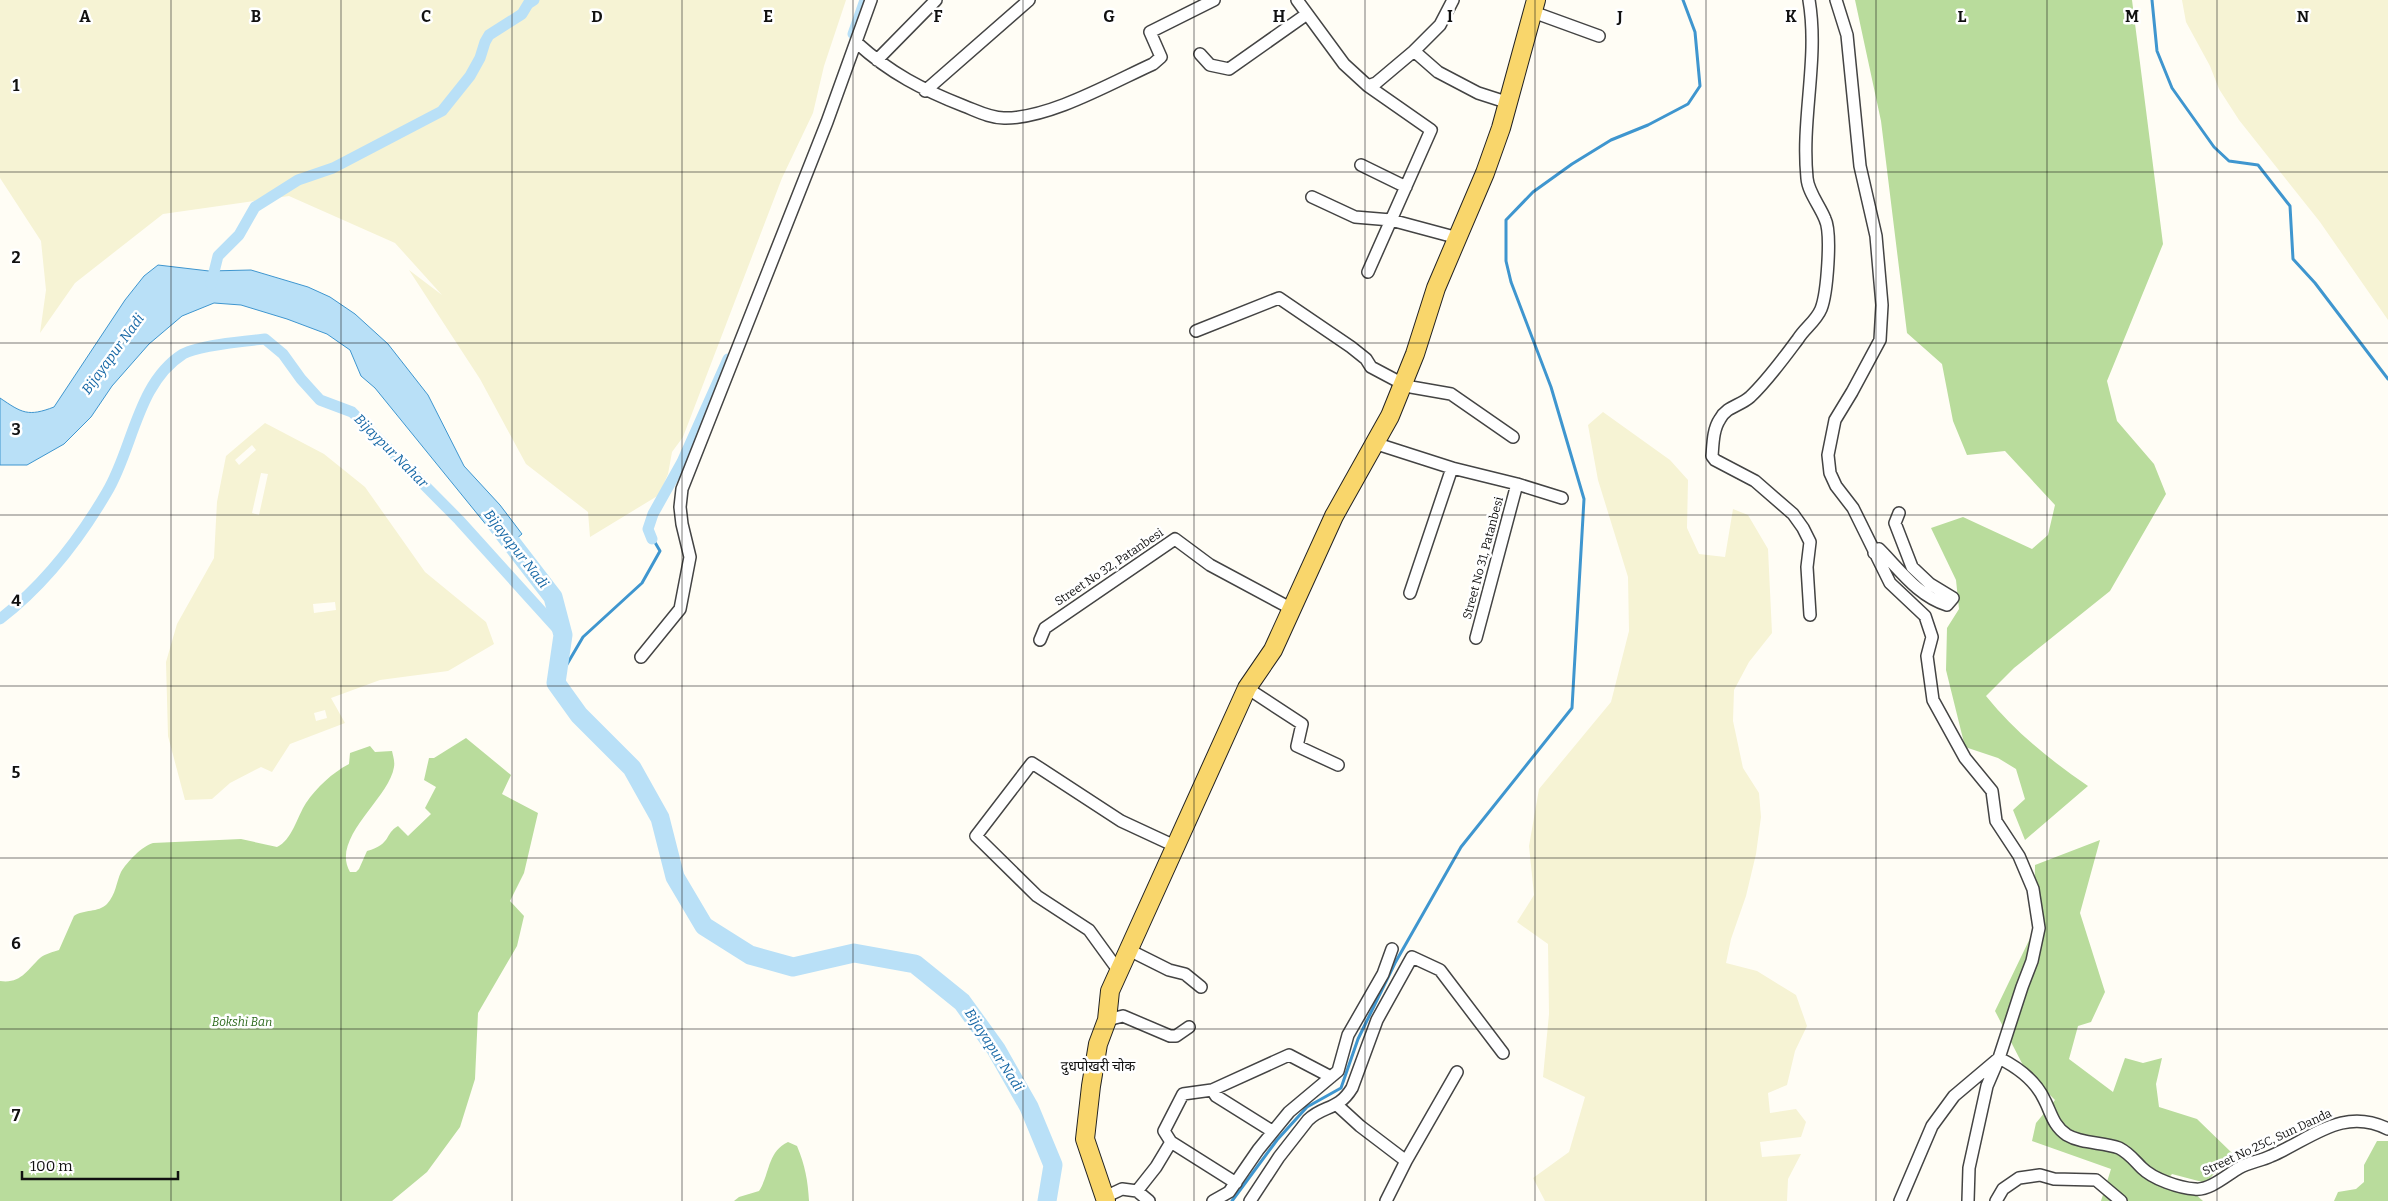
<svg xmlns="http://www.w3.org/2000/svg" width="2388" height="1201" font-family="Bitter,'Noto Sans Devanagari',serif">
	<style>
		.farmland { fill: #f6f3d4; fill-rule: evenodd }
		.forest { fill: #b9dc9c }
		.water { fill: #b9e0f7; stroke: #3f96cf }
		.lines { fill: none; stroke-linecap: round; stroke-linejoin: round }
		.stream { stroke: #3f96cf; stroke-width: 3 }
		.canal { stroke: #b9e0f7; stroke-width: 11 }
		.river { stroke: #b9e0f7; stroke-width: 19 }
		.minor-casing { stroke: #444; stroke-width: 14 }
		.primary-casing { stroke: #222; stroke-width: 20 }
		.minor { stroke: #fff; stroke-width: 11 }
		.primary { stroke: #f9d66b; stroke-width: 18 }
		.grid { fill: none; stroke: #111; stroke-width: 1; stroke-opacity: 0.55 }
		.labels { text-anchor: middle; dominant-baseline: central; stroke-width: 5; stroke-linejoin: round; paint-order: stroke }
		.street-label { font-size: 12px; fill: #111; stroke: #fff }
		.park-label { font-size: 12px; font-style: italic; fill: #2f6b1f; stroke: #fff }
		.water-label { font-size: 14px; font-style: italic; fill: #1768a6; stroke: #fff }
		.neighbourhood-label { font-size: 14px; fill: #111; stroke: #fff }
		.grid-label { font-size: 16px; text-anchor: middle; font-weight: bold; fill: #111; stroke: #fff; stroke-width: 5; stroke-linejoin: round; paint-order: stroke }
	</style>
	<rect width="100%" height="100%" fill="#fffdf5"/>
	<path class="farmland" d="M0,0H846L824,66L813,113L782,178L683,437L672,452L668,474L659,495L590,537L588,512L526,464L480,379L409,270L442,295L395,243L289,196L163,214L75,283L40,333L46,290L41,241L0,178Z
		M2182,0H2388V320L2320,222L2239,120L2219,89L2210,66L2186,22Z
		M1603,412L1670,460L1688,480L1687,528L1699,554L1725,557L1733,509L1748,515L1768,549L1772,633L1749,662L1734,690L1733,721L1743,768L1759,793L1761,817L1756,854L1746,896L1731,939L1726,963L1757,971L1796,995L1807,1026L1795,1051L1787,1085L1768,1093L1770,1113L1796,1109L1806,1122L1801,1137L1760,1142L1762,1157L1801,1154L1788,1179L1787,1201H1545L1533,1178L1569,1152L1585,1097L1543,1077L1549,1014L1548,944L1517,922L1534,895L1529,846L1539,789L1611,702L1629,631L1628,577L1598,480L1588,425Z
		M265,423L324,454L365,487L425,572L486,622L494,644L448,671L380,680L331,698L345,723L290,744L272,772L261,767L230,783L212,799L185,800L168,736L166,662L177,624L214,558L217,502L226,456ZM252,445L256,450L239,465L235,460ZM261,473L268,474L259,515L252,513ZM335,602L336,610L314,613L313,604ZM325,710L327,718L316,721L314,713Z"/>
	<path class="forest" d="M1855,0H2132L2163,244L2107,381L2117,421L2154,464L2166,494L2110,591L2014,668L1986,696C2015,732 2050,760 2088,786L2025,840L2013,810L2025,799L2016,769L1998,758L1965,747L1946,670L1947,628L1959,609L1956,580L1931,528L1963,517L2032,549L2048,535L2055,505L2005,451L1967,455L1953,421L1942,364L1907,333L1881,121Z
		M466,738L511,775L502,794L538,813L524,873L510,901L524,916L517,946L478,1013L475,1079L460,1127L427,1172L392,1201H0V981C21,984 27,970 40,958C45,954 53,952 59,950L74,916C84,909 98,913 107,904C116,894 116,883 121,872C127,862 142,846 153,843L241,839L277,847C292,840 297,817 306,803C317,787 332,773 349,764L350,753L370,746L375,752L392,751C393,756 395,761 394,767C389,799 330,838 350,872H356L359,869L367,851C392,844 384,834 398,826L408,836L431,814L425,808L436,787L424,780L429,758H434Z
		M2100,840L2080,913L2105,992L2091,1022L2078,1026L2069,1059L2113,1092L2125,1058L2143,1063L2162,1058L2156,1084L2159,1107L2197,1119L2232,1153L2206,1183L2172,1174L2166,1181L2194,1193L2203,1201H2101L2111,1169L2032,1141L2036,1123L2055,1100L2026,1071L1995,1011L2034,930L2035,865Z
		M2377,1141H2388V1201H2334L2338,1192L2356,1189L2364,1182V1165Z
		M788,1142L797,1146C805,1165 808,1181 809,1201H734L739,1197L759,1191C770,1174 767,1152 788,1142Z"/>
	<path class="water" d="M158,265L209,271L251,270L308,287L330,297L355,314L388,344L428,395L464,466L500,505L522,534L505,548L375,388L361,376L350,350L327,334L287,319L241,305L214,303L182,316L149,344L112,386L91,417L64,444L27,465H0V398C22,413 28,417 54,407L125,300L144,276Z"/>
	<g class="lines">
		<path class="stream" d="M2152,0L2157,51L2172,88L2214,147L2229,161L2258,165L2290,206L2293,259L2315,283L2388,379
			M556,683L583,637L642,583L660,551L653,539
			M1232,1201L1277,1140L1307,1107L1341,1088L1358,1039L1395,963L1461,847L1572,708L1584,499L1551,387L1511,282L1506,261V220L1533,192L1572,164L1611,140L1648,125L1688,104L1700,86L1695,32L1683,0"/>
		<path class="canal" d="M853,34L865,0
			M211,284L218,256L239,235L255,207L298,180L333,168L442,111L470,76L480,58L485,42L489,35L522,14L528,4L534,0
			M652,539L648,529L653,514L682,462L728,359
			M0,619C44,585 79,540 107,492C133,449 137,383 183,354C199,345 246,341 265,339L283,354L301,379L320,400L352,412L459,520L563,635"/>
		<path class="river" d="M496,523L553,597L563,635L556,683L579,715L632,768L660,818L675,877L704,926L750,955L793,967L854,953L915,964L962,1002L996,1049L1029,1107L1053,1165L1047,1201"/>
		<g class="minor-casing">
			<path id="minor" d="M1297,0L1344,64L1368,86L1376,83L1414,51L1438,72L1478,93L1509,103
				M1809,0C1819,59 1801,118 1807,178C1808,192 1820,206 1825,219C1832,233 1827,294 1821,309C1816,321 1805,328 1798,339C1783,359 1768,380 1750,397C1740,406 1727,406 1720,419C1713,429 1713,444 1712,456L1715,460L1755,481L1793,514L1803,528L1810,542L1807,567L1810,615
				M1836,0L1847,35L1860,166L1876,236L1882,305L1880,340L1852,392L1835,420L1828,455L1830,473L1836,486L1853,508L1890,583L1925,616L1932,637L1927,656L1933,700L1965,758L1992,791L1996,821L2019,856L2033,889L2039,928L2032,961L2022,987L1999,1058L1987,1086L1969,1168L1968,1201
				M1533,12L1599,36
				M857,43C890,73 923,90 964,106C977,111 990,118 1004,118C1049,119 1113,82 1153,64L1161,57L1150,32L1214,0
				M1414,51L1440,25L1453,0
				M1200,54L1210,65L1229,69L1307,14
				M877,60L936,0
				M1368,86L1431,130L1368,272
				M925,91L1029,0
				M1361,165L1406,187
				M1312,197L1355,217L1391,220L1458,238
				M1196,331L1279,298L1351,347L1366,359L1371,367L1403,384
				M1404,382L1411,387L1451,394L1513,437
				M1374,443L1452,468L1517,484L1476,638
				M1517,484L1562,498
				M1874,553L1879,549C1900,570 1918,596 1947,605L1953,598L1930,584L1912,567L1895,523L1899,513
				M1410,593L1452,468
				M1040,640L1045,628L1175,539L1210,565L1292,609
				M641,657L680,609L690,557L682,524L680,507L682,489L827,122L871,0
				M1247,688L1302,724L1297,746L1338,765
				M1129,950L1169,970L1185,974L1201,987
				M1118,970L1089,930L1037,896L976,836L1032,763L1121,821L1177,847
				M1107,1020L1123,1016L1170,1036H1176L1189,1027
				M1212,1090L1216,1096L1272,1131
				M1337,1105L1360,1126L1406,1161
				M1171,1142L1236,1183
				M1137,1191L1149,1201
				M1105,1197L1122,1189L1137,1191L1156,1167L1171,1142L1164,1131L1183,1094L1212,1090L1289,1055L1331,1077
				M1213,1201L1229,1192L1258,1150L1289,1112L1338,1071L1348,1035L1383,974L1392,949
				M1250,1201L1279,1157L1308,1120C1323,1105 1338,1111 1352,1088L1377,1020L1412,957L1440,970L1503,1053
				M1386,1201L1406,1161L1457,1072
				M1900,1201L1932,1126L1954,1096L1999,1058C2017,1067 2035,1080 2044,1099C2051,1112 2053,1126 2067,1135C2082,1144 2103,1142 2119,1148C2129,1153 2134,1160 2142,1168C2153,1179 2179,1188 2195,1189C2209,1191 2227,1175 2239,1168C2249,1162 2261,1161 2271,1156C2311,1139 2343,1106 2388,1129
				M1996,1201L2003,1189L2019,1178L2040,1175L2054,1179L2096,1180L2121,1201"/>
		</g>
		<g class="primary-casing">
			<path id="primary" d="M1106,1201L1085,1139L1091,1086L1098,1044L1107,1020L1110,991L1247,688L1273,650L1334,516L1390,416L1415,354L1436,288L1485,173L1501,128L1536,0"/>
		</g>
		<use href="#minor" class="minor"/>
		<use href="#primary" class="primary"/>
	</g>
	<path class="grid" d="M171,0V1201M341,0V1201M512,0V1201M682,0V1201M853,0V1201M1023,0V1201M1194,0V1201M1365,0V1201M1535,0V1201M1706,0V1201M1876,0V1201M2047,0V1201M2217,0V1201M0,172H2388M0,343H2388M0,515H2388M0,686H2388M0,858H2388M0,1029H2388"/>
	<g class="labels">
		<g class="street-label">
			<text transform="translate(1483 558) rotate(-75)">Street No 31, Patanbesi</text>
			<text transform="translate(1109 567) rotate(-34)">Street No 32, Patanbesi</text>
			<text transform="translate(2267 1142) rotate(-25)">Street No 25C, Sun Danda</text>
		</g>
		<g class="park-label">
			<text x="242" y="1022">Bokshi Ban</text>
		</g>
		<g class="water-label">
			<text transform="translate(113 354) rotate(-54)">Bijayapur Nadi</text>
			<text transform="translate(391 451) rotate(45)">Bijaypur Nahar</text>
			<text transform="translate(516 549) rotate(52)">Bijayapur Nadi</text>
			<text transform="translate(994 1050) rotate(57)">Bijayapur Nadi</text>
		</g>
		<g class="neighbourhood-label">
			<text x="1098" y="1066">दुधपोखरी चोक</text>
		</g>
	</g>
	<g class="grid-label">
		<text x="85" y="22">A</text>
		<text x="256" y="22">B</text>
		<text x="426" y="22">C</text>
		<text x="597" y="22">D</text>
		<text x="768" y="22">E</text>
		<text x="938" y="22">F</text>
		<text x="1109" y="22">G</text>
		<text x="1279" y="22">H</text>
		<text x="1450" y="22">I</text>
		<text x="1620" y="22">J</text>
		<text x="1791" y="22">K</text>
		<text x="1962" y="22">L</text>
		<text x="2132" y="22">M</text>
		<text x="2303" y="22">N</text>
		<text x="16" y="91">1</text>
		<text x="16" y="263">2</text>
		<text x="16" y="435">3</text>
		<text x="16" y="606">4</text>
		<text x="16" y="778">5</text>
		<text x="16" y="949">6</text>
		<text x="16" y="1121">7</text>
	</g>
	<path d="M22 1171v8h156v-8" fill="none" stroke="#111111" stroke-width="2.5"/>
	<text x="30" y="1171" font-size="15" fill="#111111" stroke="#ffffff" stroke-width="4" paint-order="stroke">100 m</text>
</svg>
